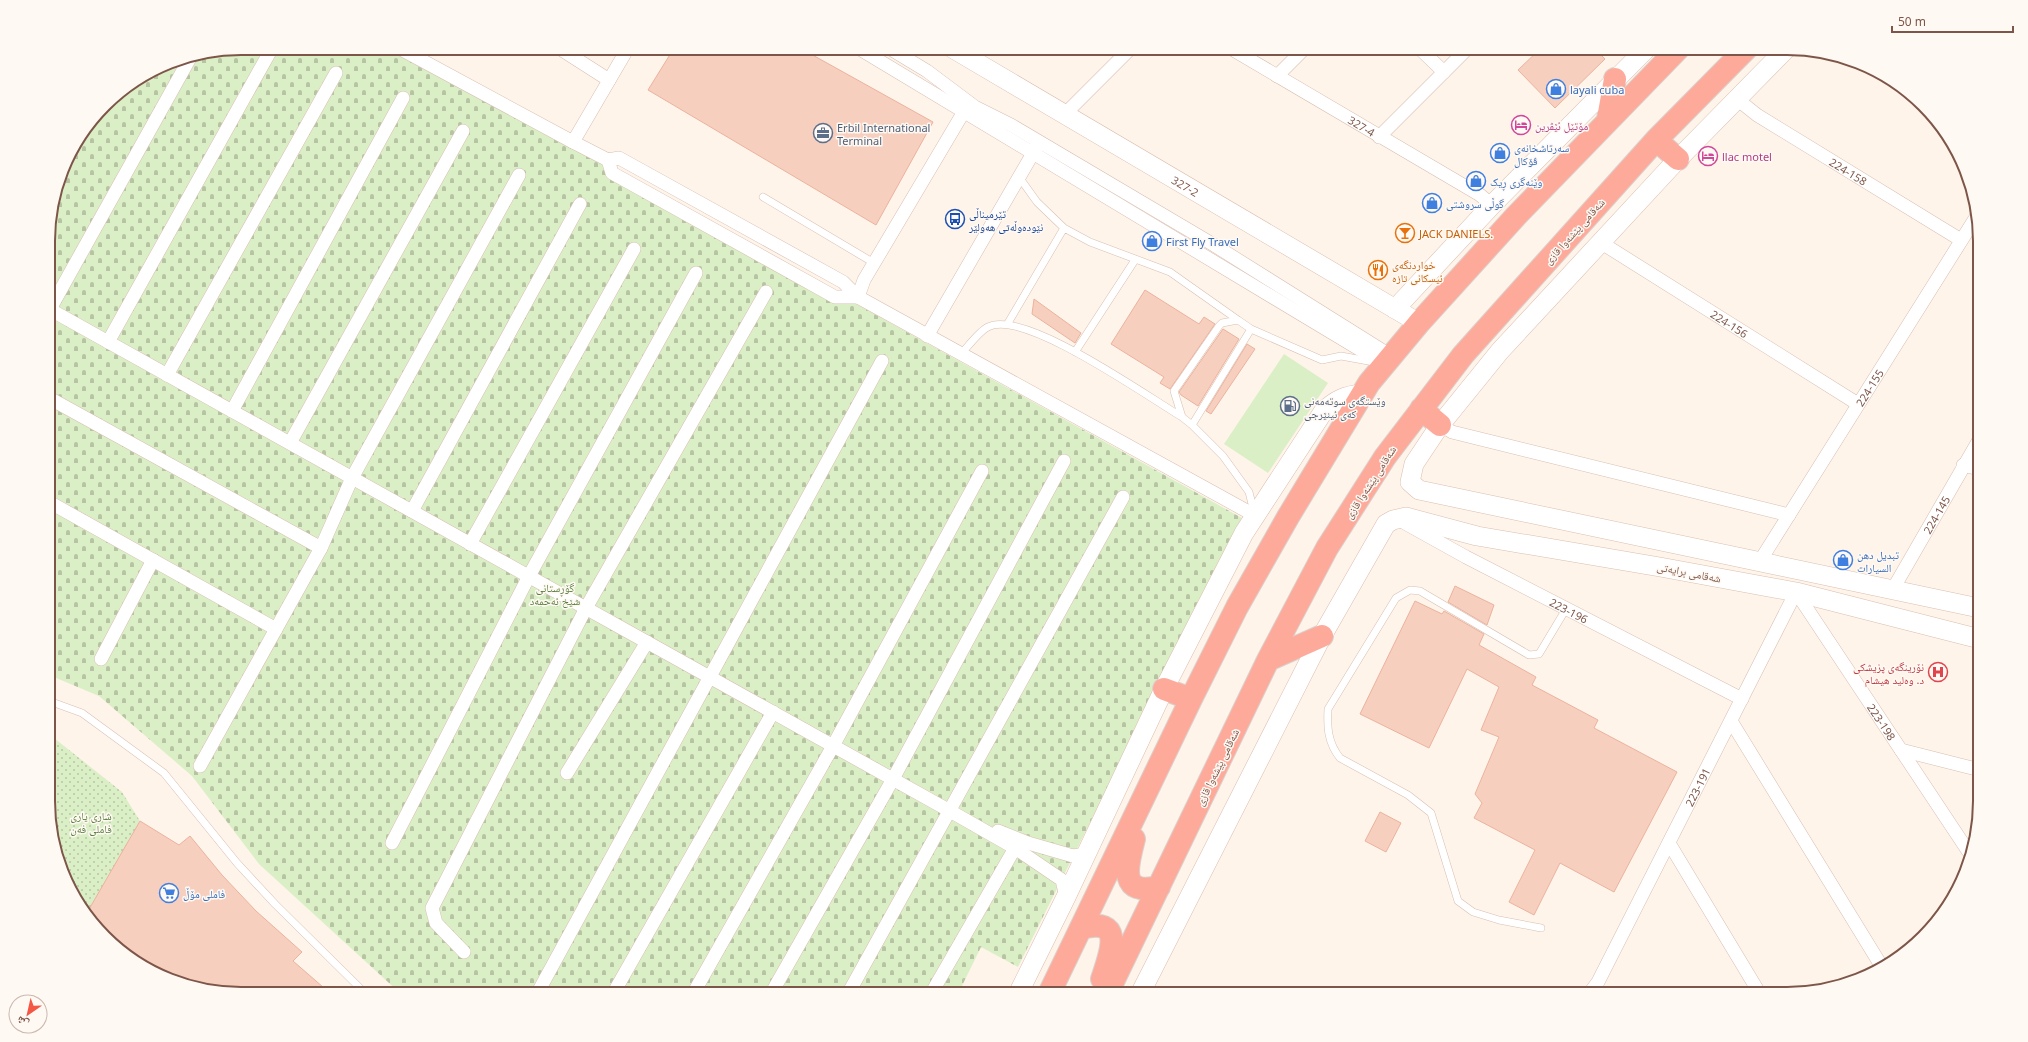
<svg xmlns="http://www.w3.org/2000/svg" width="2028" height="1042" font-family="'Noto Sans','Noto Naskh Arabic',sans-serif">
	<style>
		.grass { fill: #dbefc6 }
		.cemetery { fill: url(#cemetery-stones) }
		.park { fill: url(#park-dots) }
		.building { fill: #f7cfbf; stroke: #ecb29d }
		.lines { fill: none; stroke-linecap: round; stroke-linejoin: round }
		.lane-casing { stroke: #d8bfb2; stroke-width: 8 }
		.street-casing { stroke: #d8bfb2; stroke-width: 14 }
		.secondary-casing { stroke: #dbbeaf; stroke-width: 20 }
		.highway-casing { stroke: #dbd0cc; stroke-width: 24 }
		.lane { stroke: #fff; stroke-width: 7 }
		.street { stroke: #fff; stroke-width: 13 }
		.secondary { stroke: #fff; stroke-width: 19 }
		.highway { stroke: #feaa9b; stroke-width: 22 }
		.labels { text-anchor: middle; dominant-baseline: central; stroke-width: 3; stroke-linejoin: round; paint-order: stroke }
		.shop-label { font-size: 11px; fill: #366cbe; stroke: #fff9f3; text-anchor: start }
		.hotel-label { font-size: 11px; fill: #b23c85; stroke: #fff9f3; text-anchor: start }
		.street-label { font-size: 11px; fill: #7e5649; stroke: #fff9f3 }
		.service-label { font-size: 11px; fill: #4e5e75; stroke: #fff9f3; text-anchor: start }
		.transit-label { font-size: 11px; fill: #164399; stroke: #fff9f3; text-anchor: start }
		.food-label { font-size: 11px; fill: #c56008; stroke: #fff9f3; text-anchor: start }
		.park-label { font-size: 11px; fill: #587e3c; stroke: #fff9f3 }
		.health-label { font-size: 11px; fill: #be3a42; stroke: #fff9f3; text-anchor: end }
		.rim { fill: none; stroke: #7e5649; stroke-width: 2 }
	</style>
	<defs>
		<pattern id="cemetery-stones" width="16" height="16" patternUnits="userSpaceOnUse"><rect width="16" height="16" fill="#dbefc6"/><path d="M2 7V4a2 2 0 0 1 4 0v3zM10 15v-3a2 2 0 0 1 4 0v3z" fill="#b7c4a3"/></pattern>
		<pattern id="park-dots" width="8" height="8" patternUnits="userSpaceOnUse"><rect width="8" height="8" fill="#dbefc6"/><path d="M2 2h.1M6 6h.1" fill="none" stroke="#b7c4a3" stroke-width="1.8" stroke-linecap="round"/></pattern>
	</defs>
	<rect width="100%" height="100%" fill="#fef4ea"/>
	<path class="grass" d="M1284,354L1328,383L1268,473L1224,444Z"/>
	<path class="cemetery" d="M241,48H395L1242,518L1018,967L981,947L958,994H401L259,864L192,776L99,696L49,675L48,229L68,156L114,96L168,63Z"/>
	<path class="park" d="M49,734L122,792L140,821L106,933L114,946L88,918L63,874L50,826Z"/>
	<path class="building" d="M674,48H800L933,122L876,225L648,90Z
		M1541,48H1594L1605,59L1555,108L1518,70Z
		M1145,290L1199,324L1204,317L1215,324L1170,389L1160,383L1164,377L1111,344Z
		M1034,299L1081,333L1075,343L1032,314Z
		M1223,329L1239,339L1198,406L1181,395L1179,392Z
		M1247,344L1255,349L1211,414L1206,411Z
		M1455,586L1494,605L1487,625L1448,602Z
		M1415,601L1442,614L1444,611L1484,634L1479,645L1536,677L1532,685L1598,720L1594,728L1677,772L1614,892L1560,863L1534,915L1509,902L1535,850L1474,818L1482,803L1475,794L1499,737L1481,730L1499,687L1467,669L1429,748L1360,714Z
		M1380,812L1401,823L1386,852L1365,841Z
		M140,821L179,845L190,836L222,875L256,911L302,952L293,961L331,994H241L156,974L114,946L88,911Z"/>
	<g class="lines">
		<g class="lane-casing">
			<path id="lane" d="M1019,177L1037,202L1064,228L1090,242L1170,272L1238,320
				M763,197L874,263
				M1008,323L1064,228
				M1075,352L1135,260
				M960,355C967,348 979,331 988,327C1023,308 1148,397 1182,417
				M1192,425L1251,329
				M1254,512L1249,492L1223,456L1192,425L1182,417L1174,391L1219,326L1222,323L1238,320L1251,329L1322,360L1341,356L1374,362
				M49,701L82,713L164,773L237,863L275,904L366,994
				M1541,928L1499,920L1473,912L1458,901L1431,813L1408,795L1340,758C1328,743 1327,728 1328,709L1396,598L1410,590L1420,591L1529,655L1539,654L1566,609"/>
		</g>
		<g class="street-casing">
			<g id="street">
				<path d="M399,48L573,142L628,48"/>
				<path d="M559,48L609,80"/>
				<path d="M858,48L1384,364"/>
				<path d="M889,48L927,71L975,107L1011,125L1214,245L1391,356"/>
				<path id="s1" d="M1230,48L1480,195L1492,205"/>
				<path d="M1419,48L1444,72"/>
				<path d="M1277,76L1305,48"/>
				<path id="s2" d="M1737,99L1757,115L1961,240"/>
				<path d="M969,103L864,280L858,297L1254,515"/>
				<path d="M1064,115L1131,48"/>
				<path d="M1379,137L1468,48"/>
				<path d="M573,142L608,160"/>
				<path d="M619,158L843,282L858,297H835L612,173L608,160Z"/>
				<path id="s3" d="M1600,242L1858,404"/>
				<path d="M49,309L950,811L1015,848L1062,880L1066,897"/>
				<path d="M50,309L190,58"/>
				<path d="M927,336L1036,148"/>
				<path d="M108,342L272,48"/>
				<path d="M167,375L336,73"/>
				<path d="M49,398L321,548"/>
				<path d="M232,411L403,98"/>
				<path d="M1440,425L1452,432L1789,515"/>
				<path d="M290,443L463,131"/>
				<path d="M1963,465L1979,469"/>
				<path d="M49,502L276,629"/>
				<path d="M412,511L580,204"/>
				<path id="s4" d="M1403,522L1466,557L1742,699"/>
				<path d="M470,544L634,249"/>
				<path id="s5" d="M1760,561L1978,214"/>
				<path id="s6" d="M1893,589L1979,440"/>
				<path d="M101,659L153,560"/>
				<path d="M1731,721L1882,967"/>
				<path d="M1901,750L1980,770"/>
				<path d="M200,766L321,548L352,478L519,175"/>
				<path d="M567,773L647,642"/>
				<path d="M998,831L1028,843L1073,856L1087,854"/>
				<path d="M392,843L529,576L696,273"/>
				<path d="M1669,843L1760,994"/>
				<path d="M464,952L436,923L432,908L586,608L766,292"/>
				<path d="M537,994L882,361"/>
				<path d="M613,994L773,712"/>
				<path d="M693,994L833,746L982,471"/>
				<path d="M771,994L893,779L1064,461"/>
				<path d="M848,994L1123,497"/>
				<path d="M931,994L1015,848"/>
				<path id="s7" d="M1589,994L1598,982L1796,592L1968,851"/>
			</g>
		</g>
		<g class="secondary-casing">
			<g id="secondary">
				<path id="s8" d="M952,48L1419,323"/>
				<path d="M1787,48L1678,159L1500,351L1440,425L1414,464L1410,482L1419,490L1979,608"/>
				<path d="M1395,309L1492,205L1647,48"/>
				<path d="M1018,994L1066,897L1164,689L1244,533L1323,412C1335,400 1346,395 1362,394"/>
				<path d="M1140,994L1322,636L1386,524L1393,520L1406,517L1477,536L1660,567L1796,592L1980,639"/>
			</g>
		</g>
		<g class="highway-casing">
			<path id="highway" d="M1608,119L1615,79
				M1656,140L1678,159
				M1421,409L1440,425
				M1268,660L1322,636
				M1164,689L1191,699
				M1134,839C1127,866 1118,896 1159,887
				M1082,928C1126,916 1110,955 1102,979
				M1049,994L1191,699L1237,607L1288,517L1369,383L1419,323L1516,216L1679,48
				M1107,994L1268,660L1327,548L1385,457L1463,355L1656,140L1747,48"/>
		</g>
		<use href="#lane" class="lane"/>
		<use href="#street" class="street"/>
		<use href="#secondary" class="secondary"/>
		<use href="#highway" class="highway"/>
	</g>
	<defs>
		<g id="shop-ring" transform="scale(1)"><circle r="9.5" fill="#fff9f3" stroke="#3f7fe0" stroke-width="1.5"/><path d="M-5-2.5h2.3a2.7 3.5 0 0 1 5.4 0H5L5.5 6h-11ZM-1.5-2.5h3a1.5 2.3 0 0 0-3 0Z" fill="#3f7fe0"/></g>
		<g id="hotel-ring" transform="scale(1)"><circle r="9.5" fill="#fff9f3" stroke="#d1479c" stroke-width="1.5"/><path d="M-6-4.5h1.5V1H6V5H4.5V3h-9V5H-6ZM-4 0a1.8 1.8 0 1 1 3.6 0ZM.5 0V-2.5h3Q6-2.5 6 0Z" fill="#d1479c"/></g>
		<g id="office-ring" transform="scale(1)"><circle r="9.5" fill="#fff9f3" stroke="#5c6f8a" stroke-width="1.5"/><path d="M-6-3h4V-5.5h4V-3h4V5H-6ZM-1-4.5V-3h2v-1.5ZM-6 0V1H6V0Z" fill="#5c6f8a"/></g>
		<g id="bus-ring" transform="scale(1)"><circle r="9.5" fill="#fff9f3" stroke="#1a4fb4" stroke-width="1.5"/><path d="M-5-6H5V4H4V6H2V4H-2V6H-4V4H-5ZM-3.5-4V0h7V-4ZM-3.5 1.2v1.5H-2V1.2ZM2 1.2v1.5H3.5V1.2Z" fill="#1a4fb4"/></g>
		<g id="bar-ring" transform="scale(1)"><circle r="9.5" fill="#fff9f3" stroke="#e8710a" stroke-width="1.5"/><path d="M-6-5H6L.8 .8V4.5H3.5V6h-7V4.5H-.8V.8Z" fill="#e8710a"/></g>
		<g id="restaurant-ring" transform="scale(1)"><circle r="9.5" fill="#fff9f3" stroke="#e8710a" stroke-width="1.5"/><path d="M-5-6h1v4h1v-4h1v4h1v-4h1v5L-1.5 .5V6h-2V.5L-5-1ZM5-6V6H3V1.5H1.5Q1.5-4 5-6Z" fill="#e8710a"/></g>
		<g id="fuel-ring" transform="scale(1)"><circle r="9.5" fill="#fff9f3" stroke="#5c6f8a" stroke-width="1.5"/><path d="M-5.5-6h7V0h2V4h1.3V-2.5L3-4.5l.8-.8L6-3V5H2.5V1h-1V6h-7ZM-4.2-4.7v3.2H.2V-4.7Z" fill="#5c6f8a"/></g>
		<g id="hospital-ring" transform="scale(1)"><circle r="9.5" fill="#fff9f3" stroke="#e0444e" stroke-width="1.5"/><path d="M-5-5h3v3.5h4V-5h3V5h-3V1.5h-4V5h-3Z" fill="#e0444e"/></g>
		<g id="supermarket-ring" transform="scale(1)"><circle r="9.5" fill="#fff9f3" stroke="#3f7fe0" stroke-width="1.5"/><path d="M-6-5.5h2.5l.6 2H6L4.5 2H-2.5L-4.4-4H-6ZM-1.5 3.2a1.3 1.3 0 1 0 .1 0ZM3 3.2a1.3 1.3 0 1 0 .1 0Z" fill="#3f7fe0"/></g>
	</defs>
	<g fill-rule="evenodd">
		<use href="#shop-ring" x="1556" y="89"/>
		<use href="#hotel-ring" x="1521" y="125"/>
		<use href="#office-ring" x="823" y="133"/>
		<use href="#shop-ring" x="1500" y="153"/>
		<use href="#hotel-ring" x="1708" y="156"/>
		<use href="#shop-ring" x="1476" y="181"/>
		<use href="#shop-ring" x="1432" y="203"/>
		<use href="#bus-ring" x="955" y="219"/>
		<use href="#bar-ring" x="1405" y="233"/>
		<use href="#shop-ring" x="1152" y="241"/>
		<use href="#restaurant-ring" x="1378" y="270"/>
		<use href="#fuel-ring" x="1290" y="406"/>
		<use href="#shop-ring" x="1843" y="560"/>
		<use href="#hospital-ring" x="1938" y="672"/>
		<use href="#supermarket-ring" x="169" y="893"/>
	</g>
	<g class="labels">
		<g class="shop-label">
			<text x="1570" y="89">layali cuba</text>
			<text x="1514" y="147">سەرتاشخانەی<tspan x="1514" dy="13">ڤۆکال</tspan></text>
			<text x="1490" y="181">وێنەگری ڕیک</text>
			<text x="1446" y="203">گوڵی سروشتی</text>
			<text x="1166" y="241">First Fly Travel</text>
			<text x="1857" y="554">تبديل دهن<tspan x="1857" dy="13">السيارات</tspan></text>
			<text x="183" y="893">فاملی مۆڵ</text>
		</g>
		<g class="hotel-label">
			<text x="1535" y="125">مۆتێل ئێڤرین</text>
			<text x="1722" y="156">llac motel</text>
		</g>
		<g class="street-label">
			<text stroke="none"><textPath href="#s1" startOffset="153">327-4</textPath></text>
			<text stroke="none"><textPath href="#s2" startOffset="133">224-158</textPath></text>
			<text stroke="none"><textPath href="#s8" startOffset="271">327-2</textPath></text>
			<text transform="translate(1574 231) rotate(-48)">شەقامی پێشەوا قازی</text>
			<text stroke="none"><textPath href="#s3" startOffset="153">224-156</textPath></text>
			<text stroke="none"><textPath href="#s5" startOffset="205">224-155</textPath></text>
			<text transform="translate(1370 482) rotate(-57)">شەقامی پێشەوا قازی</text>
			<text stroke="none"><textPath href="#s6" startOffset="86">224-145</textPath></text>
			<text transform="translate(1689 572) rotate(11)">شەقامی برایەتی</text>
			<text stroke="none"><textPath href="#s4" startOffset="188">223-196</textPath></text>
			<text stroke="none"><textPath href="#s7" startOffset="608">223-198</textPath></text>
			<text transform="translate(1217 767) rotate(-64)">شەقامی پێشەوا قازی</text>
			<text stroke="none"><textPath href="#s7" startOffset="234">223-191</textPath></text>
		</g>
		<g class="service-label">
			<text x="837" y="127">Erbil International<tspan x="837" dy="13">Terminal</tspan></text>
			<text x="1304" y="400">وێستگەی سوتەمەنی<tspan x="1304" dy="13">کەی ئینێرجی</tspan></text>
		</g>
		<g class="transit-label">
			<text x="969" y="213">تێرمیناڵی<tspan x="969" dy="13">نێودەوڵەتی هەولێر</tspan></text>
		</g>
		<g class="food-label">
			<text x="1419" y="233">JACK DANIELS.</text>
			<text x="1392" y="264">خواردنگەی<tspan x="1392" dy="13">ئیسکانی تازە</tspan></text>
		</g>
		<g class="park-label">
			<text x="555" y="587">گۆڕستانی<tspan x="555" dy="13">شێخ ئەحمەد</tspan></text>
			<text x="91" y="815">شاری یاری<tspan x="91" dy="13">فاملی فەن</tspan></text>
		</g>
		<g class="health-label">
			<text x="1924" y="666">نۆرینگەی پزیشکی<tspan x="1924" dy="13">د. وەلید هیشام</tspan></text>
		</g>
	</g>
	<path d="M0 0H2028V1042H0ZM241 55H1787A186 186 0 0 1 1973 241V801A186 186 0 0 1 1787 987H241A186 186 0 0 1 55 801V241A186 186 0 0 1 241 55Z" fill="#fff9f3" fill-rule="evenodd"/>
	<path class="rim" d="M241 55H1787A186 186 0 0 1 1973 241V801A186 186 0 0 1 1787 987H241A186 186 0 0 1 55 801V241A186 186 0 0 1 241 55Z"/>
	<g transform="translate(28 1014) rotate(214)"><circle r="19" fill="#fff9f3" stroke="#cbb8af"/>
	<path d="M0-3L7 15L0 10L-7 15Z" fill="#f45744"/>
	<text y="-6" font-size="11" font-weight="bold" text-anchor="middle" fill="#7e5649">ش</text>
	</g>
	<path d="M1892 26v6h121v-6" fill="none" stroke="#7e5649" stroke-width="2"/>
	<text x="1898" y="26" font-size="12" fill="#7e5649" stroke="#fff9f3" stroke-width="3" paint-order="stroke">50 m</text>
</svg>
